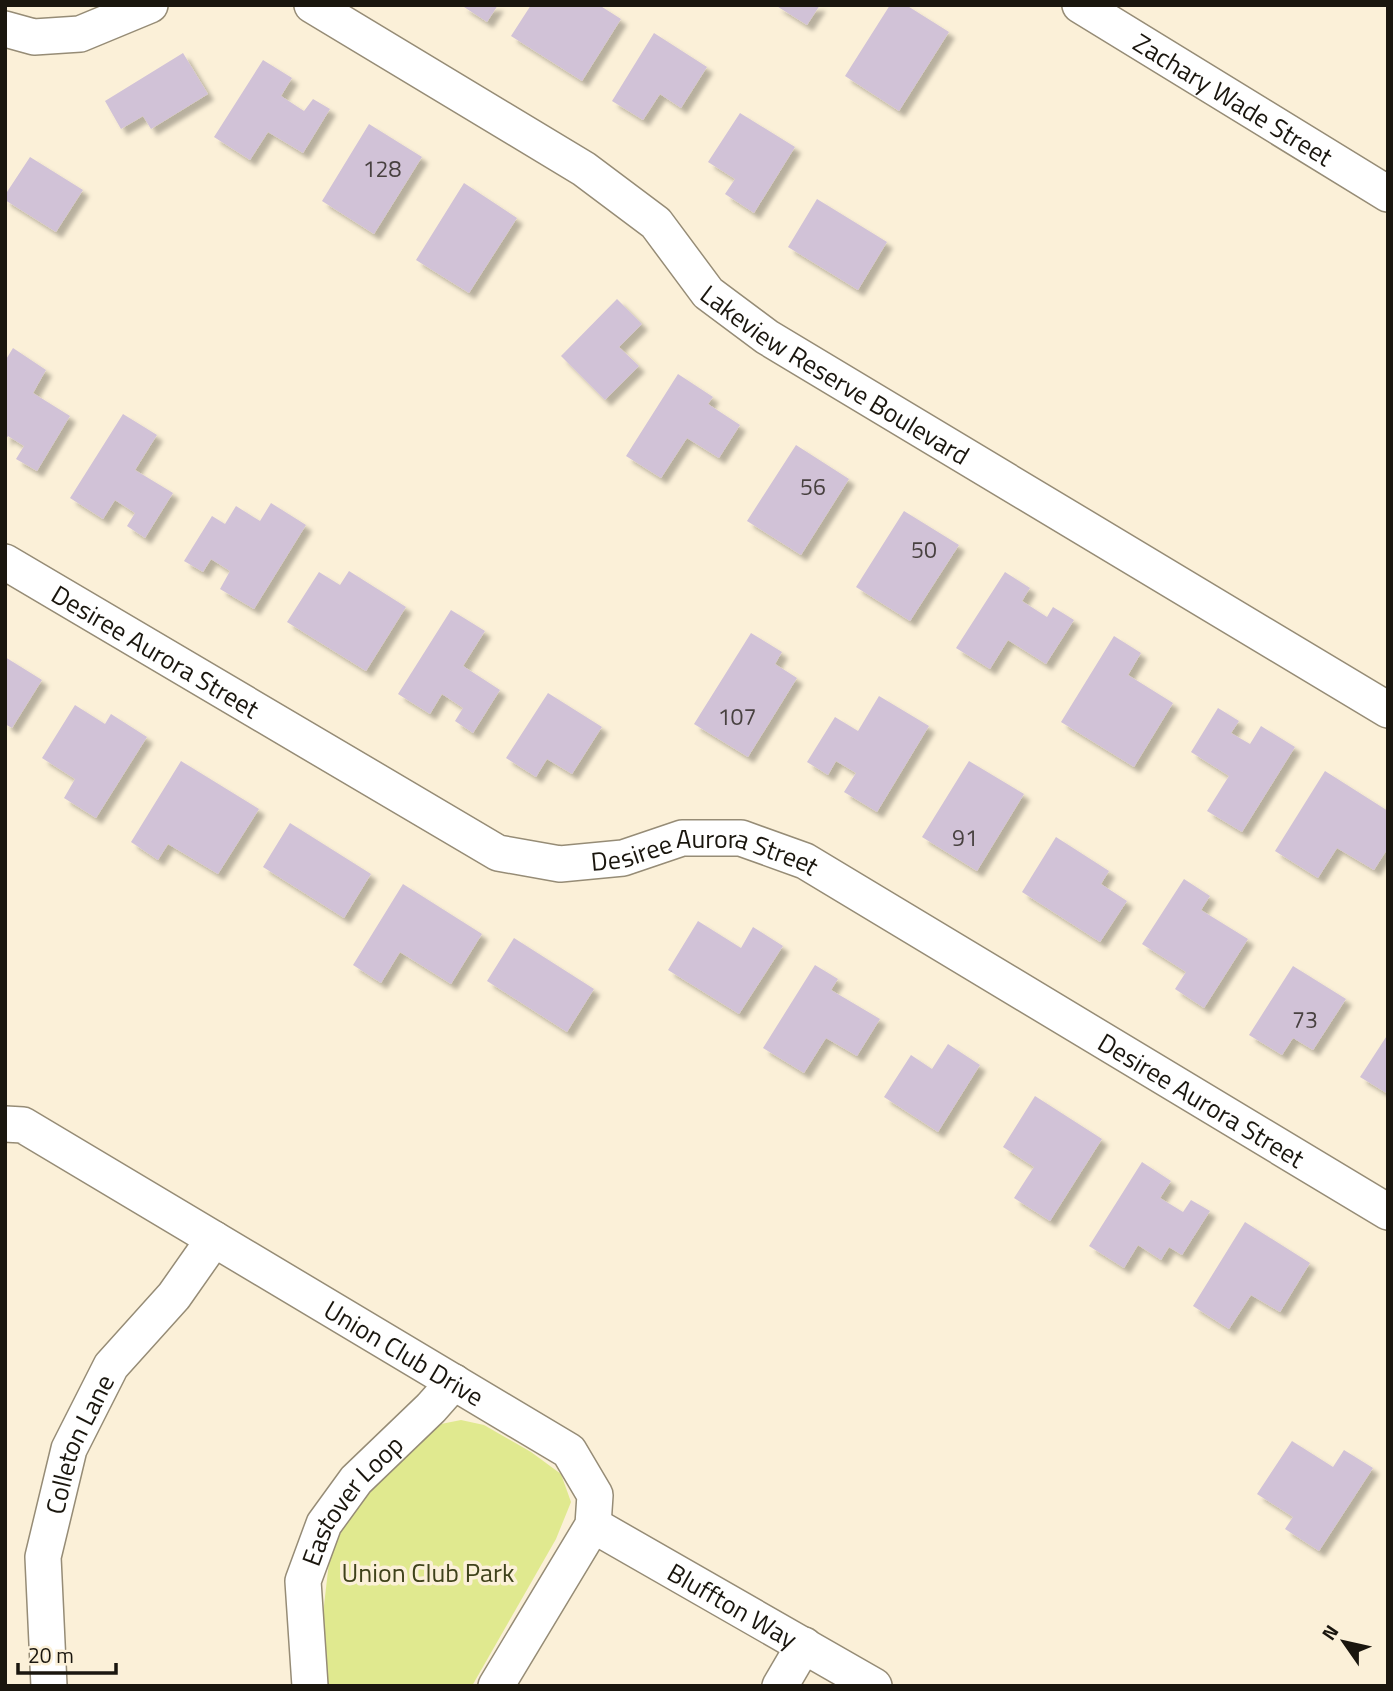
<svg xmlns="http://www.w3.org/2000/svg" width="1393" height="1691" font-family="'Titillium Web',sans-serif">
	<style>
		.green { fill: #e0e98f }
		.building { fill: #d1c2d7; filter: url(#shadow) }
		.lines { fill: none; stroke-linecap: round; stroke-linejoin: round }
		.minor-casing { stroke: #968c76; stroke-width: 38 }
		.minor { stroke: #fff; stroke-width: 35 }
		.labels { text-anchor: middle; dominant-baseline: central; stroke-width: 7; stroke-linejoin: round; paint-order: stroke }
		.number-label { font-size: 23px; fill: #484140 }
		.street-label { font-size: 26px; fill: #1a160e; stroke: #fbf0d8 }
		.park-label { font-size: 26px; fill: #3f421b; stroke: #fbf0d8 }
	</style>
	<defs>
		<filter id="shadow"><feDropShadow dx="6" dy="6" stdDeviation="2" flood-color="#0004"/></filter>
	</defs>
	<rect width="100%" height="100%" fill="#fbf0d8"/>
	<path class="green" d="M461,1420L484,1425L531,1452L561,1474L571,1502L556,1539L472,1686H324L322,1623L330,1553L352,1512L431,1426Z"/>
	<path class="building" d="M461,5H498L487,22Z
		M531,5H599L621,19L582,81L511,36Z
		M775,5H820L807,25Z
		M890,5H906L949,32L899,111L845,76Z
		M654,33L707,67L681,108L660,94L643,120L612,101Z
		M183,53L208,94L151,129L143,116L121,129L105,101Z
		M263,60L292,78L281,96L304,111L313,99L330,109L303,153L268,132L250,160L214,137Z
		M740,113L795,147L754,213L725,194L735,179L708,162Z
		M369,124L422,157L374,234L322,201Z
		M30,157L83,190L56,232L5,200V195Z
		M464,183L517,218L469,293L416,260Z
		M817,199L887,242L858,290L788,247Z
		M617,299L642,324L619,347L639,366L605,400L561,356Z
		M13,348L46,370L33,393L70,416L37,471L16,459L24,446L8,436L5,441V361Z
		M678,374L713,397L708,404L740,425L719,458L687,438L661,478L626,456Z
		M123,414L157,435L135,470L173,493L145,538L127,526L135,513L115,500L103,519L70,498Z
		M796,445L849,479L801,555L747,521Z
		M271,503L306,525L254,609L220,589L230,571L211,559L203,572L184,561L212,516L225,524L236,506L260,521Z
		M904,511L959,545L910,621L856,587Z
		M349,571L406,607L366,671L287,622L319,572L340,585Z
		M1005,572L1030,588L1022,601L1047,617L1053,607L1074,620L1046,664L1008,640L990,669L956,648Z
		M451,610L485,631L463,666L500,690L473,733L455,721L463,708L442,694L430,714L398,694Z
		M751,633L782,652L775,664L797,678L748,757L694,724Z
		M1114,636L1141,653L1128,675L1173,703L1134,767L1061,722Z
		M5,657L42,680L12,728L5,724Z
		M548,693L602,727L572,774L547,759L536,777L506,758Z
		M879,696L929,726L877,812L844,792L856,773L836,761L828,775L807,762L835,717L858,731Z
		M75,705L105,724L111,714L147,737L96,818L64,798L75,779L42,758Z
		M1218,708L1239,721L1231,733L1250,744L1261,726L1295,747L1242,832L1207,811L1229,776L1191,752Z
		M181,761L259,809L218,874L168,844L158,860L131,842Z
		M969,761L1024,794L977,871L922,837Z
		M1325,771L1388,811V848L1374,870L1337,848L1318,878L1275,851Z
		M290,823L371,874L344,918L263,867Z
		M1056,837L1109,871L1101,884L1127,901L1100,942L1022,892Z
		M1184,879L1210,896L1201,910L1248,939L1204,1008L1175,989L1186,972L1142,944Z
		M403,884L482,934L451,984L400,952L381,983L353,965Z
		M698,921L741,948L753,927L783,946L739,1014L668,970Z
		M514,938L594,989L567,1032L487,981Z
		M815,965L838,979L831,990L880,1019L857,1056L826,1038L804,1073L763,1048Z
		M1293,966L1346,999L1313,1050L1293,1038L1282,1055L1249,1035Z
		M1388,1034V1094L1360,1077Z
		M948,1044L980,1065L938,1132L884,1097L911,1055L932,1069Z
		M1035,1096L1102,1139L1050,1221L1014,1198L1034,1167L1003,1147Z
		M1142,1162L1171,1181L1160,1198L1183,1212L1191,1200L1210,1211L1182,1255L1169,1247L1161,1260L1138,1245L1124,1268L1089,1246Z
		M1245,1222L1310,1263L1280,1312L1251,1295L1229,1329L1193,1306Z
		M1292,1441L1333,1467L1344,1450L1373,1468L1319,1551L1285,1529L1293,1517L1257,1494Z"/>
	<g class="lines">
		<g class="minor-casing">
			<g id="minor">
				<path id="s1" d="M312,5L584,169L656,223L708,293L767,337L1388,710"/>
				<path id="s2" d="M1080,5L1388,194"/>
				<path d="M5,29L34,37L80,34L150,5"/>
				<path id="s3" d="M5,562L498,853L560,864L623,858L682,838H741L805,861L1388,1212"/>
				<path id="s4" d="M5,1124L23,1125L569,1451L595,1495L593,1525L496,1686"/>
				<path id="s5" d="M593,1525L874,1686"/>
				<path id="s6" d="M49,1686L43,1557L69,1449L111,1366L174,1296L214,1239"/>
				<path id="s7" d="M310,1686L303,1581L324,1524L356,1480L431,1408L454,1382"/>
				<path d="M780,1686L804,1645"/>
			</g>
		</g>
		<use href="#minor" class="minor"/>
	</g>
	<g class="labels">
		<g class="number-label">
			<text x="382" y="168">128</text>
			<text x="813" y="486">56</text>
			<text x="924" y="549">50</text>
			<text x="737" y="716">107</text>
			<text x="965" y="837">91</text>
			<text x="1305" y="1019">73</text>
		</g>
		<g class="street-label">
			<text stroke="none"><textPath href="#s2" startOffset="180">Zachary Wade Street</textPath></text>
			<text stroke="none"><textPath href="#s1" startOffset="646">Lakeview Reserve Boulevard</textPath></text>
			<text stroke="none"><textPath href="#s3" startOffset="175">Desiree Aurora Street</textPath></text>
			<text stroke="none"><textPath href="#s3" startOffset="784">Desiree Aurora Street</textPath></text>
			<text stroke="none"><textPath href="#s3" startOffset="1351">Desiree Aurora Street</textPath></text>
			<text stroke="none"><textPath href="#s4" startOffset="462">Union Club Drive</textPath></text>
			<text stroke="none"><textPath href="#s6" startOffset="248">Colleton Lane</textPath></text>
			<text stroke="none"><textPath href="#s7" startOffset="201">Eastover Loop</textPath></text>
			<text stroke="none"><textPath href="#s5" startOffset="161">Bluffton Way</textPath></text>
		</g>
		<g class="park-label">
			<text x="428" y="1572">Union Club Park</text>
		</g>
	</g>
	<rect width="1393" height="1691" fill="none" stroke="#1a160e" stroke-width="14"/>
	<g transform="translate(1344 1642) rotate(304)" stroke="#fbf0d8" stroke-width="5" paint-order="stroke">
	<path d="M0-5L12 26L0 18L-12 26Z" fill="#1a160e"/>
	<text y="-10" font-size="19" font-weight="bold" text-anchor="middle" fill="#1a160e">N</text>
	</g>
	<path d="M18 1663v10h98v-10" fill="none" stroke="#1a160e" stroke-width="3.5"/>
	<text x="28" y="1663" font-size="21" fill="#1a160e" stroke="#fbf0d8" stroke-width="5" paint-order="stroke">20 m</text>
</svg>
